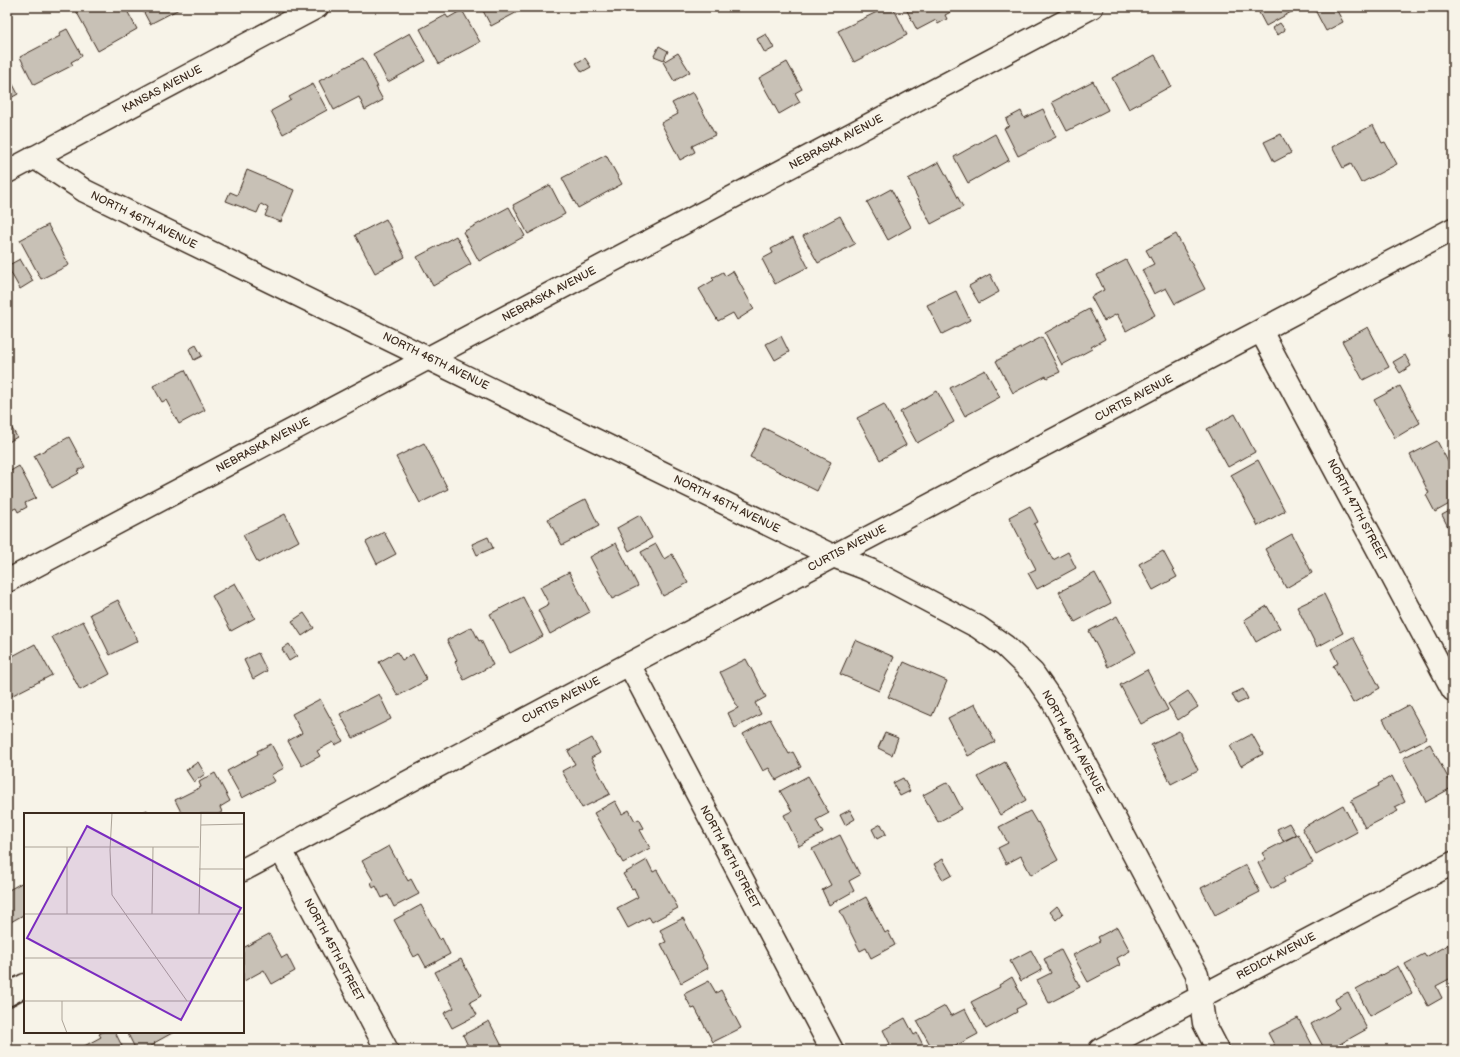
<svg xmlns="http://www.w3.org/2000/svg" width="1460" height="1057" font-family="'Balsamiq Sans',sans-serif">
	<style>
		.building { fill: #c8c1b6; stroke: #3b2a1e }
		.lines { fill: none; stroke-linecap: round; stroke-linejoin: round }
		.minor-casing { stroke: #3b2a1e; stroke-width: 25 }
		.tertiary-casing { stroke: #3b2a1e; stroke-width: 25 }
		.minor { stroke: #f7f3e8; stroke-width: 22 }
		.tertiary { stroke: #f7f3e8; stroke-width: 22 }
		.labels { text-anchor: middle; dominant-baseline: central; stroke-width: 4; stroke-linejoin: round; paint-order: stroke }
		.street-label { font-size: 11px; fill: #3b2a1e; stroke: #f7f3e8 }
		.inset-road { fill: none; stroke: #aca397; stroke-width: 1 }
		.view { fill: #7b2cbf; fill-opacity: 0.15; stroke: #7b2cbf; stroke-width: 2 }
		.inset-edge { fill: none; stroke: #3b2a1e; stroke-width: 2 }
	</style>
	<rect width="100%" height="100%" fill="#f7f3e8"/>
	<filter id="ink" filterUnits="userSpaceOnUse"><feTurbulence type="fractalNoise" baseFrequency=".025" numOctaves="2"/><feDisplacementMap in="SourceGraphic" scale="8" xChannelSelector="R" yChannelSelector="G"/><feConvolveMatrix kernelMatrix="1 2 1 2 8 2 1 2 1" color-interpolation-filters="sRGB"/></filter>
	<g filter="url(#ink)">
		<path class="building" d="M78,7H111L113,10L119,7H125L137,29L98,51L75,9Z
			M141,7H183L150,24Z
			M481,7H527L491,26Z
			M887,7H893L907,35L854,62L838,31Z
			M905,7H958V8L945,15L947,19L938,24L936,20L917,30Z
			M1256,7H1291L1293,11L1266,26Z
			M1320,7H1335L1343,22L1326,31L1315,10Z
			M462,10L480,42L439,64L420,29L446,15L448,18Z
			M1280,23L1285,30L1278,35L1272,28Z
			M67,29L82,56L71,62L73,65L34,85L20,57L60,36L59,33Z
			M410,33L426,61L388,82L373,54Z
			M766,34L774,48L765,53L757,39Z
			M659,46L668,51L664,60L654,56Z
			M678,53L690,72L674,81L663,62Z
			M1155,55L1171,86L1129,109L1112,78Z
			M363,58L378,87H376L383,100L365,110L359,97L334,110L319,81Z
			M585,58L591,67L582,72L576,63Z
			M787,62L802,89L795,93L800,102L779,114L759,78Z
			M7,73L18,94L7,100Z
			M1093,81L1108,110L1067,131L1052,102Z
			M313,84L327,110L283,134L271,111L291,100L289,97Z
			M693,92L715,135L692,146L695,152L680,160L661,123L678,114L672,103Z
			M1043,109L1056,137L1018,156L1004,128L1009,126L1006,119L1021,111L1024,118Z
			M1373,125L1382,143L1385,142L1397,164L1361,183L1351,164L1343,168L1332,147Z
			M995,134L1009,160L968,183L954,157Z
			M1281,134L1291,153L1274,162L1264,142Z
			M606,155L622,184L578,208L562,178Z
			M939,162L963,207L931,224L908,179Z
			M247,170L294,190L281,222L265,216L268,208L261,204L257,213L226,201L230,192L237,195Z
			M550,185L565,214L528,234L513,205Z
			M891,189L911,227L888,240L867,202Z
			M509,207L525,236L479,261L463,232Z
			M840,216L855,244L818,263L803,236Z
			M386,219L405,257L375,273L355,235Z
			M48,225L69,265L41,279L20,240Z
			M1176,234L1205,289L1175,304L1166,288L1154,294L1142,270L1154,264L1146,250Z
			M456,236L471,264L433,286L417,257Z
			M793,237L808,267L775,284L762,259L773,253L771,249Z
			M20,259L33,281L20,289L7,266Z
			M1126,260L1155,315L1126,331L1117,314L1104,321L1091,297L1104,290L1097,275Z
			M733,271L754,309L737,320L733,313L718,321L699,289L714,280L712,278L723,272L725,276Z
			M990,274L999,292L979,303L969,286Z
			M956,291L970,320L942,334L927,305Z
			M1089,309L1105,339L1091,347L1092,349L1062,365L1045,333Z
			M1368,327L1389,367L1363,380L1342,341Z
			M781,336L789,352L775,360L766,344Z
			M1042,337L1060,372L1047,378L1046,376L1013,393L996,361Z
			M196,345L202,356L194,360L189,349Z
			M1405,355L1411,366L1400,373L1393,362Z
			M185,370L205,410L179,424L166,400L162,402L153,386Z
			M985,370L1000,397L965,416L950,388Z
			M1400,386L1420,423L1395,438L1374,400Z
			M937,391L954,422L917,443L900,412Z
			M884,404L906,445L880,460L857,418Z
			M1235,414L1255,452L1228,467L1207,429Z
			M7,420L17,437L7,443Z
			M764,428L831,462L817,491L750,457Z
			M69,437L85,467L77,471L79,473L52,488L34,456Z
			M1437,441L1453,471V502L1435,512L1426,495L1429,493L1410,455Z
			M424,443L448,489L420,503L396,457Z
			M1258,460L1285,511L1258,526L1231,475Z
			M19,466L36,498L25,503L27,507L18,512L16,508L7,512V473Z
			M586,499L599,526L562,545L548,519Z
			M1030,506L1038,522L1034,524L1053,560L1068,552L1076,568L1037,589L1028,573L1036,569L1009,517Z
			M1453,509V537L1442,515Z
			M285,514L299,541L258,563L243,535Z
			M640,515L652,538L629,551L617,528Z
			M384,532L396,554L377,564L366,542Z
			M1292,534L1312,573L1286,588L1265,549Z
			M488,537L493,548L477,555L472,544Z
			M616,543L638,586L612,599L590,557Z
			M656,544L664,559L672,554L688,583L663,596L641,552Z
			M1163,551L1177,577L1153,590L1139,564Z
			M569,572L590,612L550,634L538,610L549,604L540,587Z
			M1095,573L1111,603L1075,622L1059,592Z
			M235,583L255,618L231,631L212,596Z
			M1324,594L1343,633L1317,647L1297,607Z
			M523,597L543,636L510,653L490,614Z
			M118,600L138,641L110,655L90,614Z
			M1267,606L1280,628L1256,642L1244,620Z
			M304,613L314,628L302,636L292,621Z
			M1117,616L1136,652L1108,667L1089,631Z
			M83,621L110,674L80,690L52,637Z
			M472,627L479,641L481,640L493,665L464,680L455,662L457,660L447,640Z
			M1353,637L1380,688L1353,703L1333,666L1338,663L1331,649Z
			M855,640L894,657L879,691L840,674Z
			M35,644L52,675L11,696L7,689V659Z
			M289,644L297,656L289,661L282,649Z
			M397,652L402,660L413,654L427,680L398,696L379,662Z
			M258,653L267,671L253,679L244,660Z
			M746,659L766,697L755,703L761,714L735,728L728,713L738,708L720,672Z
			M904,662L947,681L932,716L888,697Z
			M1147,670L1168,710L1141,724L1120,685Z
			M1243,689L1248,699L1237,704L1232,694Z
			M1188,691L1198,707L1178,720L1168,704Z
			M379,694L391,719L353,738L340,714Z
			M320,699L343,741L335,745L333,742L317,751L320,756L302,766L288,741L302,733L292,714Z
			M975,704L995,742L968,756L948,718Z
			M1409,705L1427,738L1400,752L1383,719Z
			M770,719L789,754L793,752L801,767L776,780L769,768L763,771L743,734Z
			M1179,731L1198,770L1171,784L1151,745Z
			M885,733L898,738L892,755L878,748Z
			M1252,734L1263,754L1241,766L1230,746Z
			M592,738L600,753L591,758L610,794L582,808L562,771L575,764L568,751Z
			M271,744L284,768L271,775L275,781L242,798L227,771L258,754L257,751Z
			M1430,744L1453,787L1426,802L1403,758Z
			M198,762L205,774L194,782L186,770Z
			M1005,762L1026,800L1000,815L978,777Z
			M215,773L230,801L220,807L222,812L218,814H182L175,800L201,787L199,782Z
			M808,776L829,813L816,820L823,833L799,846L784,815L792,811L780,791Z
			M1392,776L1405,802L1395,807L1398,811L1365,828L1351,800L1379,786L1378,784Z
			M903,778L910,791L900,796L893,783Z
			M948,782L962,809L938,822L923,795Z
			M615,801L622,814L629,810L635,821L639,819L644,828L640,830L650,848L623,863L594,813Z
			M1343,805L1357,832L1316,854L1302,828Z
			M147,810L149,814H139Z
			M850,810L855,819L845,825L840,815Z
			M1030,811L1037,823L1038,822L1058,860L1031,875L1021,856L1006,864L998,848L1008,843L999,827Z
			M1289,823L1296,835L1283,841L1277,829Z
			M881,824L886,834L877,839L872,829Z
			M1298,834L1313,863L1283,878L1285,882L1271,889L1258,863L1266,859L1262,853Z
			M840,835L860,875L849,881L854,891L829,905L822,890L831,885L812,849Z
			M389,846L408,881L411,879L419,894L394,907L388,895L382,898L376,886L373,888L371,882L373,880L362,861Z
			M943,859L952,875L943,880L934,864Z
			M647,860L653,872L657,870L678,908L652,922L649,917L628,928L617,908L638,897L634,888L632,889L623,874Z
			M1246,865L1260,892L1215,915L1201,888Z
			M25,881V914L9,923L7,918V891Z
			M866,897L885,933L888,931L895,945L871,958L866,948L860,951L840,911Z
			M421,905L440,940L442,938L450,954L426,967L419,954L414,957L394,920Z
			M1057,906L1063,914L1056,920L1050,912Z
			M683,918L703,956L702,957L708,968L681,983L661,944L666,942L660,930Z
			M1117,927L1130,951L1117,958L1120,965L1088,982L1073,955L1100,941L1098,937Z
			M269,934L282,958L287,955L295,971L272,984L264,970L244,981L243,978V948Z
			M1449,944L1453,952V977L1436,986L1442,998L1428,1006L1405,964L1424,954L1426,957Z
			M1031,950L1042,970L1021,981L1010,961Z
			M1061,950L1080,987L1049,1003L1037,980L1051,973L1044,959Z
			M461,959L481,996L470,1002L477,1015L452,1028L444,1013L454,1008L435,972Z
			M1398,966L1412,993L1370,1016L1356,989Z
			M1012,977L1026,1004L1016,1009L1017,1012L986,1029L971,1002L1000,987L999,985Z
			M709,981L716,993L721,990L741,1028L713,1042L695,1008L692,1009L684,994Z
			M1348,992L1367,1029L1329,1050H1325L1311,1024L1340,1008L1335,999Z
			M945,1006L951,1016L965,1009L978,1034L948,1050H933L917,1021Z
			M905,1018L914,1035L917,1033L925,1049L886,1050L884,1047L890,1044L883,1030Z
			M1298,1018L1315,1050H1277L1268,1033Z
			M489,1021L504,1050H468L466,1047L468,1046L463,1035Z
			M103,1032H115L124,1050H77L101,1037L99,1034Z
			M127,1032H174L154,1043L155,1044L144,1050H136Z"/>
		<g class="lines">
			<g class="minor-casing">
				<path id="minor" d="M34,157L85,191L833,556L870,570L978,627L1005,646L1033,673L1053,702L1197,974L1204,1023L1218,1050
					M7,172L317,7
					M1261,331L1453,690
					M7,581L1092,7
					M629,664L832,1050
					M281,850L387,1050
					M1100,1050L1453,863"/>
			</g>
			<g class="tertiary-casing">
				<path id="tertiary" d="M243,870L629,664L1453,229
					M7,995L25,985"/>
			</g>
			<use href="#minor" class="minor"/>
			<use href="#tertiary" class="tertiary"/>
		</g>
	</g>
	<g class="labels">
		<g class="street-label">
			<text transform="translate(162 89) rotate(-28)">KANSAS AVENUE</text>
			<text transform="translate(836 142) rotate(-28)">NEBRASKA AVENUE</text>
			<text transform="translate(144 220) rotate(26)">NORTH 46TH AVENUE</text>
			<text transform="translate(549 294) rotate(-28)">NEBRASKA AVENUE</text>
			<text transform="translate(436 361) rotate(26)">NORTH 46TH AVENUE</text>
			<text transform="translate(1134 398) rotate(-28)">CURTIS AVENUE</text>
			<text transform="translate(263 445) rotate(-28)">NEBRASKA AVENUE</text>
			<text transform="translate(727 504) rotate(26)">NORTH 46TH AVENUE</text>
			<text transform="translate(1357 510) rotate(62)">NORTH 47TH STREET</text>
			<text transform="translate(847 548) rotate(-28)">CURTIS AVENUE</text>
			<text transform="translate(561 700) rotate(-28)">CURTIS AVENUE</text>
			<text transform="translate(1073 742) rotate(61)">NORTH 46TH AVENUE</text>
			<text transform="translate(730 857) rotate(62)">NORTH 46TH STREET</text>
			<text transform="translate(334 950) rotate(62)">NORTH 45TH STREET</text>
			<text transform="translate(1276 956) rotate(-28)">REDICK AVENUE</text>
		</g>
	</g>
	<g transform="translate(24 813)">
		<rect width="220" height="220" fill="#f7f3e8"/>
		<path class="inset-road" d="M88,0L86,37L88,82L163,188M177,12L220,11M0,34H175M43,34V101M175,56H220M0,101H220M128,101L129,34M175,101L177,0M0,145H220M0,188H220M38,188V207L43,220"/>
		<path class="view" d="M63,13L217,95L157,207L3,125Z"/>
		<rect width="220" height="220" class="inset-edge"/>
	</g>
	<rect width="1460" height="1057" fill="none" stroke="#f7f3e8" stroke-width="24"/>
	<rect x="12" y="12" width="1436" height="1033" fill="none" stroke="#3b2a1e" stroke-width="1.5" filter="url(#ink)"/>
</svg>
